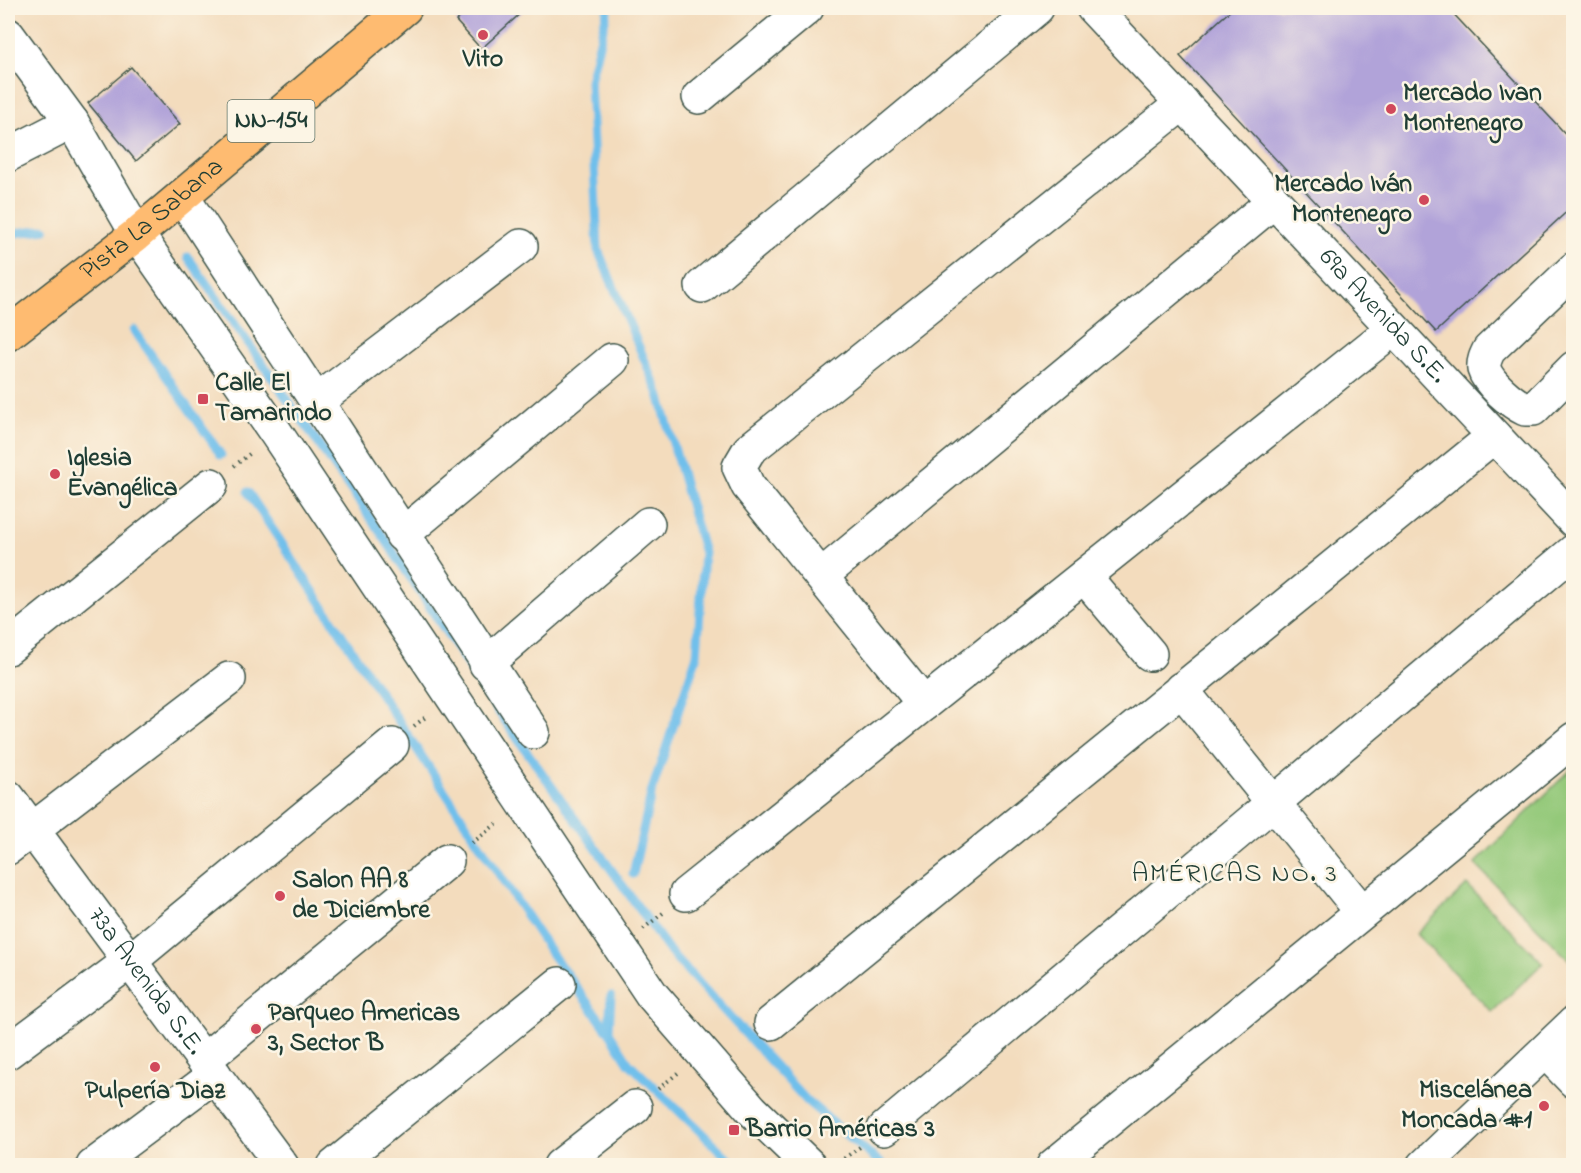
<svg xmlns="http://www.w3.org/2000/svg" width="1581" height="1173" font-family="'Indie Flower',sans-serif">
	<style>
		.green { fill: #94c97a; stroke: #5a8357; stroke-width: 1.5 }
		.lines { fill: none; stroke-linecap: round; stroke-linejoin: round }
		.stream { stroke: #70bfeb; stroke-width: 9 }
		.building { fill: #b1a3d9 }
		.minor-casing { stroke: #3f5549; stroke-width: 36 }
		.major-casing { stroke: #3f5549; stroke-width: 36 }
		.path { stroke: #3f5549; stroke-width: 4; stroke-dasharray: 1.5 4.5; stroke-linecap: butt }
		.minor { stroke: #fff; stroke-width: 33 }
		.major { stroke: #febb71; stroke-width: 33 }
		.poi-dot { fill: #d1495b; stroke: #fcf5e5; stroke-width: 2 }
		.labels { text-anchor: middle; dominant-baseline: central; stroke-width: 5; stroke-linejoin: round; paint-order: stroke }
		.shield { fill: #fcf5e5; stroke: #617469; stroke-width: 1.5 }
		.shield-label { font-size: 24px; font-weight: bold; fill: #1f3d34 }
		.poi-label { font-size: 26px; font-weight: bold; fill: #1f3d34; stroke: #fcf5e5; text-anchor: start }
		.street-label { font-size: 26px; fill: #1f3d34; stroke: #fcf5e5 }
		.neighbourhood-label { font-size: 27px; letter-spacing: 1.5px; fill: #1f3d34; stroke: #fcf5e5 }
	</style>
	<rect width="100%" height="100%" fill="#fcf5e5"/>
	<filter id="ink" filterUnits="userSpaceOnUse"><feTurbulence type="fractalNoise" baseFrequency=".0167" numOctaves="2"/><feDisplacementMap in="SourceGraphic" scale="12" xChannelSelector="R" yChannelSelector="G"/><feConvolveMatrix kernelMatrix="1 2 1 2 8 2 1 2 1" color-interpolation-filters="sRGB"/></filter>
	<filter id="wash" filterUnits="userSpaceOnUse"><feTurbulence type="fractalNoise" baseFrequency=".008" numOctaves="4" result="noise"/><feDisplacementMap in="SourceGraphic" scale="24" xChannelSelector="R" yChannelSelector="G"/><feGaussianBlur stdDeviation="1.35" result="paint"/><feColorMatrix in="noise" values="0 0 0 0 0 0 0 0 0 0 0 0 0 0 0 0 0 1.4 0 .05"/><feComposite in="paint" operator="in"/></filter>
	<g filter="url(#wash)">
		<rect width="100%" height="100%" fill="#f3dcbd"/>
		<path class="green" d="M1573,767V964L1475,864Z
			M1467,885L1543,963L1492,1012L1416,934Z"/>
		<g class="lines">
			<path class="stream" d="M608,8L590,81L598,250L659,394L704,553L697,655L652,790L633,874
				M8,234L45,229
				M188,257L383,536L502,717L671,953L807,1101L884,1166
				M134,330L221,455
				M248,492L551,953L609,1032
				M611,996L609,1032L629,1063L736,1166"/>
		</g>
		<g id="blocks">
			<path class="building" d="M471,8H520L523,11L481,49L456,21Z
				M1233,8H1448L1574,143V205L1436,332L1180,56Z
				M131,67L180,124L136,161L88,103Z"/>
		</g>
	</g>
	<g filter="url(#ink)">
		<use href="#blocks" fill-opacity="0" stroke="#3f5549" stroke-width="1.5"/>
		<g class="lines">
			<g class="minor-casing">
				<g id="minor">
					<path id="s1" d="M1093,8L1574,521"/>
					<path d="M8,35L72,122L137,234L276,433L652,995L752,1110L810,1166"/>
					<path d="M699,97L807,8"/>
					<path d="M8,155L72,122"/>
					<path d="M182,196L533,732"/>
					<path d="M1574,269L1489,350C1486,356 1483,362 1484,369C1488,383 1512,403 1525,409H1533L1574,368"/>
					<path d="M702,286L1037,8"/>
					<path d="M316,402L521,246"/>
					<path d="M402,535L612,360"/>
					<path d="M821,576L1274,201"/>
					<path d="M1084,576L1150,654"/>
					<path d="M8,648L211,485"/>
					<path d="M486,664L648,524"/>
					<path d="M1181,689L1362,912"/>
					<path d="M924,704L748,486L739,467L749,450L1183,103"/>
					<path id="s2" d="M8,797L282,1166"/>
					<path d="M8,848L229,679"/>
					<path d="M686,894L1393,329"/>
					<path d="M771,1023L1494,436"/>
					<path d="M1545,1051L1574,1081"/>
					<path d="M8,1052L130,961L392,745"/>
					<path d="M204,1060L447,861"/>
					<path d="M884,1129L1574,551"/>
					<path d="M93,1166L215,1075"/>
					<path d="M334,1166L559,984"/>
					<path d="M560,1166L635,1107"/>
					<path d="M1053,1166L1574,739"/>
					<path d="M1424,1166L1574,1023"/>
				</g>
			</g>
			<g class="major-casing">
				<g id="major">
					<path id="s3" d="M8,334L137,234L405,8"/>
				</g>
			</g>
			<path class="path" d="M8,285L15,291
				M234,466L252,452
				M414,726L427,716
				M472,843L499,822
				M643,929L663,913
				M658,1089L678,1073
				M839,1162L860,1147"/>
			<use href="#minor" class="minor"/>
			<use href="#major" class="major"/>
		</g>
	</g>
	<g class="poi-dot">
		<circle cx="483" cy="35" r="6"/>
		<circle cx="1391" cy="109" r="6"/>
		<circle cx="1424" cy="200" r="6"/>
		<rect x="197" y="393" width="12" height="12" rx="3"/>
		<circle cx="55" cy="474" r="6"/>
		<circle cx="280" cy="896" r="6"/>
		<circle cx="256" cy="1029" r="6"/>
		<circle cx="155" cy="1067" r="6"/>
		<circle cx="1544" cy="1106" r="6"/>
		<rect x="728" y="1124" width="12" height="12" rx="3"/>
	</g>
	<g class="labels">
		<rect class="shield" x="227.5" y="100" width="87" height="42" rx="4.5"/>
		<g class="shield-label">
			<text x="271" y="121">NN-154</text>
		</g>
		<g class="poi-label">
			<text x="483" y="60" text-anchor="middle">Vito</text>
			<text x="1403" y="94">Mercado Ivan<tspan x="1403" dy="30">Montenegro</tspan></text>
			<text x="1412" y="185" text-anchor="end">Mercado Iván<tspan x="1412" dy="30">Montenegro</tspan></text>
			<text x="215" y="384">Calle El<tspan x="215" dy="30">Tamarindo</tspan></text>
			<text x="67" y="459">Iglesia<tspan x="67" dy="30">Evangélica</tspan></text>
			<text x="292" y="881">Salon AA 8<tspan x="292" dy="30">de Diciembre</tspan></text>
			<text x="268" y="1014">Parqueo Americas<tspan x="268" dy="30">3, Sector B</tspan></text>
			<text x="1532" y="1091" text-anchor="end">Miscelánea<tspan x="1532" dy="30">Moncada #1</tspan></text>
			<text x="155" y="1092" text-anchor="middle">Pulpería Diaz</text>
			<text x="746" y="1130">Barrio Américas 3</text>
		</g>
		<g class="street-label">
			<text stroke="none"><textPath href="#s3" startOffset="184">Pista La Sabana</textPath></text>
			<text stroke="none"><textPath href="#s1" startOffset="423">69a Avenida S.E.</textPath></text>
			<text stroke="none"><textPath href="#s2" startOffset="230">73a Avenida S.E.</textPath></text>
		</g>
		<g class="neighbourhood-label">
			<text x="1235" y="874">AMÉRICAS NO. 3</text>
		</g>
	</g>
	<rect width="1581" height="1173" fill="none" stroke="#fcf5e5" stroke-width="30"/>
</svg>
